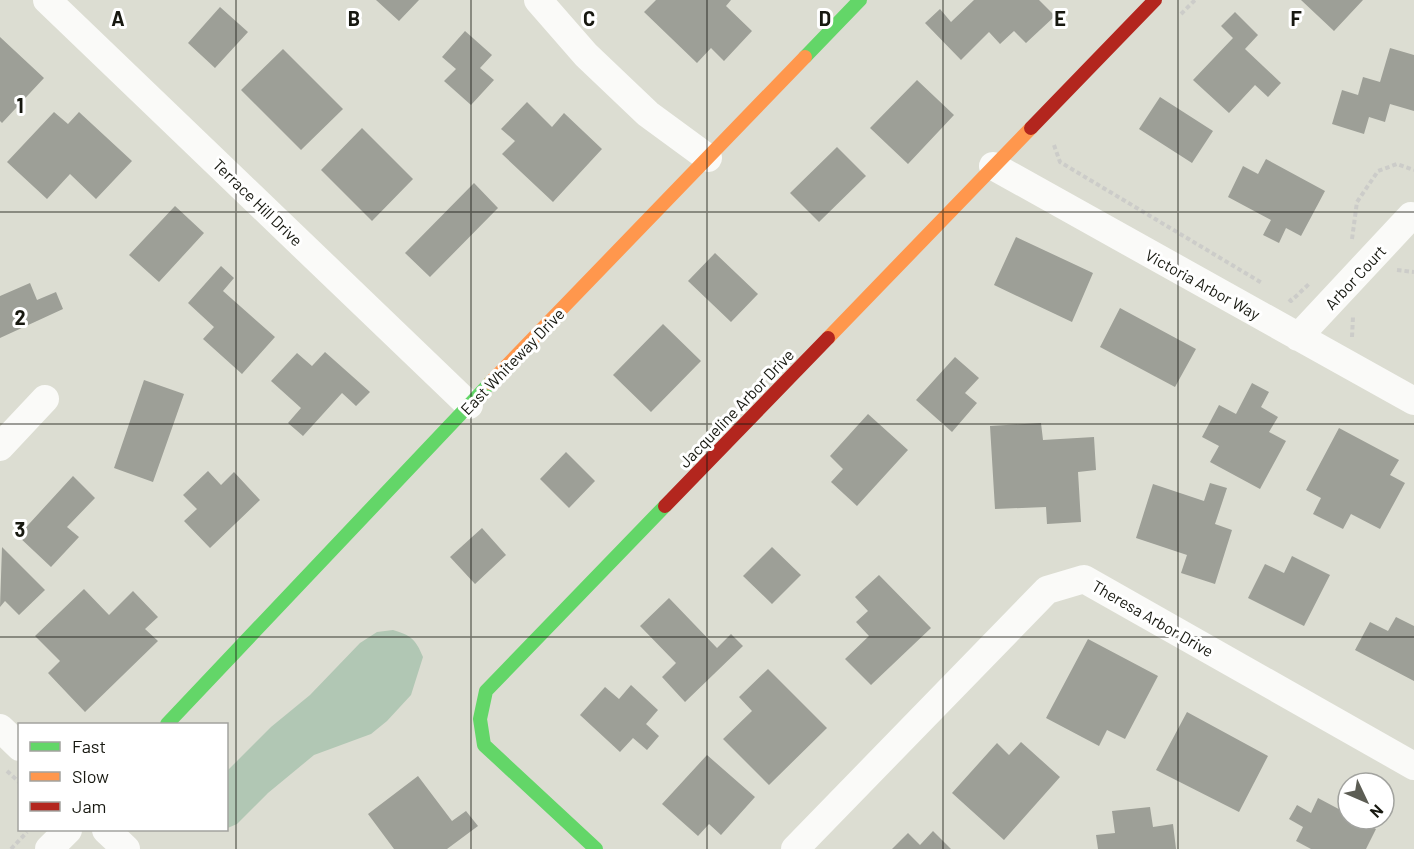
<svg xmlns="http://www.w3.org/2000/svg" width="1414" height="849" font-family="Barlow,sans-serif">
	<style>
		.water { fill: #b1c7b4 }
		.building { fill: #9d9f97 }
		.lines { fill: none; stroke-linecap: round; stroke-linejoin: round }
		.path { stroke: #ccccc9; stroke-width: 4; stroke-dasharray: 4.5 3; stroke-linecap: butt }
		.street { stroke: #fafaf8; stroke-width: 28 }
		.fast { stroke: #63d668; stroke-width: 14 }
		.slow { stroke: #ff974d; stroke-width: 14 }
		.jam { stroke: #b3261e; stroke-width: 14 }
		.grid { fill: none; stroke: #171810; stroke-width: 1.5; stroke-opacity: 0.55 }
		.labels { text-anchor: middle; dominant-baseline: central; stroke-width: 6; stroke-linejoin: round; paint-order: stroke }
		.street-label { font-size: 16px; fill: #171810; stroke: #fff }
		.grid-label { font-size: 20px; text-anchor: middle; font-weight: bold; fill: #171810; stroke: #fff; stroke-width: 6; stroke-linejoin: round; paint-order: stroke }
	</style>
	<rect width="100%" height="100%" fill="#dcddd2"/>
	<path class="water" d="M393,630C411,635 416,640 423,657L411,695L387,721L371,734L314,755L268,793L237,824L223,830H226L227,771L271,727L310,695L360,643L377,632Z"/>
	<path class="building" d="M376,0H419L399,21Z
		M656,0H731L726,6L752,31L724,61L711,48L697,63L644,12Z
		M974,0H1039L1055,16L1026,43L1014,31L1000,44L989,32L961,60L925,23L940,9L951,22Z
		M1301,0H1363L1334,31Z
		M220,7L248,32L215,68L188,43Z
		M1235,12L1258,35L1245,49L1281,83L1268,97L1255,85L1229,113L1193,80L1233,38L1221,26Z
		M465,31L492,55L480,68L494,80L471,105L444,81L456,69L442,57Z
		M0,37L44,78L2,123L0,121Z
		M1390,48L1414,55V111L1390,104L1385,122L1369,117L1364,134L1332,124L1342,90L1358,95L1363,77L1380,82Z
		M283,49L343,109L301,150L241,90Z
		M917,80L954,115L908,164L870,128Z
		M1160,97L1213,131L1192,163L1139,129Z
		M527,102L552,127L564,113L602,149L553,202L502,154L515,141L501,129Z
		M54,112L68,124L79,112L132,161L96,199L70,174L47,199L7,162Z
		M362,128L413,179L372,221L321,170Z
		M837,147L866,176L819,222L790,193Z
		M1266,159L1325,191L1301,236L1286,228L1279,243L1263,235L1271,220L1228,197L1243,166L1258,174Z
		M474,183L498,208L430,277L405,253Z
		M175,206L204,233L159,282L129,255Z
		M1016,237L1093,273L1072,322L994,285Z
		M715,253L758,294L731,322L688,281Z
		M221,266L234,278L223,291L275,337L242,374L203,339L214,327L188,303Z
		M30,283L37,300L56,292L63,309L0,338V296Z
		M1120,308L1196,349L1175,387L1100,347Z
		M663,324L701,361L651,412L613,375Z
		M325,352L370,392L356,406L342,393L303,436L288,423L301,408L271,381L297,353L312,366Z
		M955,357L979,378L965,393L977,403L952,432L916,400Z
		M144,380L184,394L153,482L114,468Z
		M1252,383L1269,392L1261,407L1278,417L1269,432L1286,441L1260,489L1210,462L1219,446L1202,437L1219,405L1236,414Z
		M868,414L908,450L857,506L831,482L843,469L830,456Z
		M1041,423L1043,440L1094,437L1096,470L1078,472L1081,522L1047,524L1046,507L995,509L990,426Z
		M1339,428L1399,460L1390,475L1405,483L1380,529L1351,514L1343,529L1313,514L1321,498L1306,490Z
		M566,452L595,481L569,508L540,479Z
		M208,471L221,485L234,472L260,500L210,548L184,521L197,509L183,495Z
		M73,476L95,498L67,527L79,537L51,567L18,536Z
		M1210,483L1227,488L1215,524L1232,530L1215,584L1181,573L1187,555L1136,538L1153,484L1204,501Z
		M482,528L506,555L475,584L450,557Z
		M2,547L45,590L19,615L5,601L0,607Z
		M772,547L801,575L772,604L743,576Z
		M1292,556L1330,575L1304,626L1248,598L1265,564L1284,573Z
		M879,575L931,628L871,685L845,659L869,636L856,622L868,611L855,597Z
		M84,589L109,615L133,591L158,617L145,629L158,641L85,712L48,673L60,661L35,636Z
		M669,598L717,648L731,634L743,646L685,702L662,677L676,663L640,626Z
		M1396,617L1414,626V681L1355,650L1370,622L1388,631Z
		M1088,639L1158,676L1125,739L1107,730L1099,746L1046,718Z
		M768,669L827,728L769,785L723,739L752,711L739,697Z
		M631,685L658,710L646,724L659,736L647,750L633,738L620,752L580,715L605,687L619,699Z
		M1187,712L1268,756L1239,812L1156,770Z
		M1021,742L1060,777L1004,840L952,793L997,743L1009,755Z
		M707,755L755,797L721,835L709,824L698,836L662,804Z
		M418,776L452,821L466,811L478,826L447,849H394L368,814Z
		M1318,798L1348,814V819H1357L1376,829L1366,849H1311L1296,841L1303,827L1289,819L1297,805L1311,813Z
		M1150,807L1153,827L1173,824L1176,849H1098L1096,835L1115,833L1112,811Z
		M933,831L951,849H892L908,833L920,845Z"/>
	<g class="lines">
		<path class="path" d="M1181,14L1195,0
			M1054,145L1060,162L1262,283
			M1352,239L1357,202L1378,171L1397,164L1414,170
			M1397,270L1414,272
			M1289,299L1291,301L1310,283
			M1352,337L1353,317
			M7,771L20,783
			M11,849L27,832"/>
		<path class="street" d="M47,0L469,405
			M538,0L586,55L648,114L708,158
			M993,166L1414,401
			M1298,337L1411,216
			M0,447L45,399
			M0,728L20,747
			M106,830L126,849
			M49,849L68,830
			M795,849L1047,590L1084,579L1414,766"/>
		<path class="fast" d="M805,57L860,0
			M167,724L490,383
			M596,849L484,745L480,719L486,691L665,506"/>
		<path class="slow" d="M828,338L1031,128
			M490,383L805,57"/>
		<path class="jam" d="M1031,128L1155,0
			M665,506L828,338"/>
	</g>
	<path class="grid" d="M236,0V849M471,0V849M707,0V849M943,0V849M1178,0V849M0,212H1414M0,424H1414M0,637H1414"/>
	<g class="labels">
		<g class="street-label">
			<text transform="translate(258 202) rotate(44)">Terrace Hill Drive</text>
			<text transform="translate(1355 277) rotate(-47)">Arbor Court</text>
			<text transform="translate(1203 284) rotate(29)">Victoria Arbor Way</text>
			<text transform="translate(512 361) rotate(-46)">East Whiteway Drive</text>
			<text transform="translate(736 408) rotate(-46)">Jacqueline Arbor Drive</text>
			<text transform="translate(1153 618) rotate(30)">Theresa Arbor Drive</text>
		</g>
	</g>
	<g class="grid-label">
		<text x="118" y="26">A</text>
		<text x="354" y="26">B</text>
		<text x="589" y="26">C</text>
		<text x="825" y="26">D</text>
		<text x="1060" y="26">E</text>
		<text x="1296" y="26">F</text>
		<text x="20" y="113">1</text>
		<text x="20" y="325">2</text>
		<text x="20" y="537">3</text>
	</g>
	<rect x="18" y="723" width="210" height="108" fill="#ffffff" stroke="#a2a39f" stroke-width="1.5"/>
	<rect x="30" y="742" width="30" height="9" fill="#63d668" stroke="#a2a39f" stroke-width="1.5"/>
	<text x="72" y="753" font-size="18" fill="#171810">Fast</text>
	<rect x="30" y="772" width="30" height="9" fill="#ff974d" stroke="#a2a39f" stroke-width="1.5"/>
	<text x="72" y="783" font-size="18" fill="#171810">Slow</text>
	<rect x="30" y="802" width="30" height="9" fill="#b3261e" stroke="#a2a39f" stroke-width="1.5"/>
	<text x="72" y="813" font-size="18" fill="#171810">Jam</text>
	<g transform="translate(1366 801) rotate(134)"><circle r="28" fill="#ffffff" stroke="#a2a39f" stroke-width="1.5"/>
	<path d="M0-4.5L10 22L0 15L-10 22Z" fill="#5c5d54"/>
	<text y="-9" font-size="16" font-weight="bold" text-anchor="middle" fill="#171810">N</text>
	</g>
</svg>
